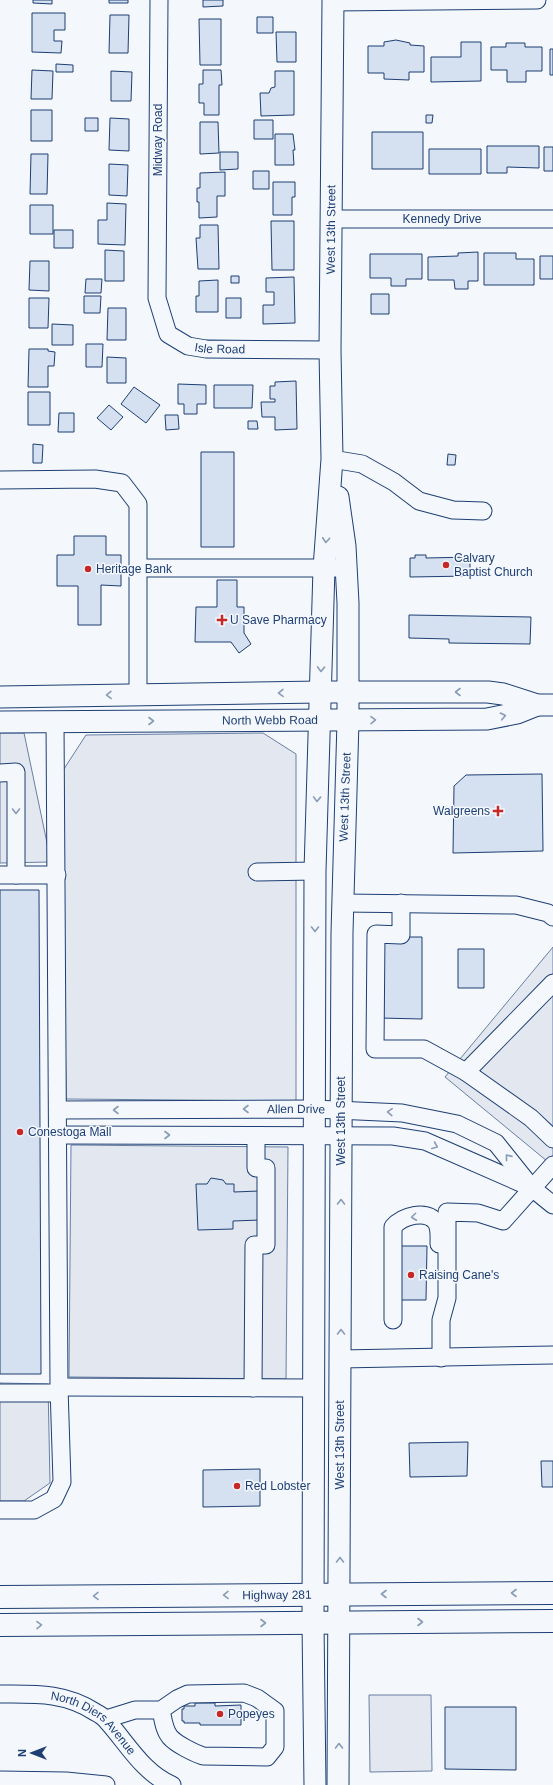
<svg xmlns="http://www.w3.org/2000/svg" width="553" height="1785" font-family="Helvetica,sans-serif">
	<style>
		.parking { fill: #e3e8f0; stroke: #687fa3 }
		.building { fill: #d5e0f0; stroke: #1d3f73 }
		.lines { fill: none; stroke-linecap: round; stroke-linejoin: round }
		.minor-casing { stroke: #1d3f73; stroke-width: 19 }
		.major-casing { stroke: #1d3f73; stroke-width: 23 }
		.highway-casing { stroke: #1d3f73; stroke-width: 24 }
		.minor { stroke: #f4f7fb; stroke-width: 17 }
		.major { stroke: #f4f7fb; stroke-width: 21 }
		.highway { stroke: #f4f7fb; stroke-width: 22 }
		.oneway { stroke: #889bb7 }
		.poi-dot { fill: #c62828; stroke: #f4f7fb; stroke-width: 1.5 }
		.labels { text-anchor: middle; dominant-baseline: central; stroke-width: 3; stroke-linejoin: round; paint-order: stroke }
		.street-label { font-size: 12px; fill: #1d3f73; stroke: #f4f7fb }
		.poi-label { font-size: 12px; fill: #1d3f73; stroke: #f4f7fb; text-anchor: start }
	</style>
	<rect width="100%" height="100%" fill="#f4f7fb"/>
	<path class="parking" d="M0,733H24L51,862L0,863Z
		M263,733L296,754V1101L66,1099L62,772L86,735Z
		M553,947V1166L445,1077Z
		M71,1145L288,1147L286,1379L69,1377Z
		M0,1383L48,1384L50,1483L24,1501H0Z
		M369,1695H431L432,1771L370,1772Z"/>
	<path class="building" d="M33,0H52V4L33,3Z
		M109,0H128V3H109Z
		M203,0H223V6L203,7Z
		M32,13H65V30H54V41H62L61,53L32,52Z
		M110,15H129L128,53H109Z
		M257,17H273V33H257Z
		M199,19H221V65H200Z
		M276,32H296V62H277Z
		M396,40L410,43V45L424,46V72H409V80L384,79V73H368V46H384V42Z
		M461,42H481V81L431,82V57H461Z
		M506,43H525V47H542V71H526V82H507V70H491V47H506Z
		M550,49H553V75H550Z
		M56,64L73,65V72H56Z
		M32,70L53,71L52,99H31Z
		M203,70H221L222,85H219V115H204V103H199V84H203Z
		M111,71L132,72L131,101H111Z
		M275,71H294V115L261,116L260,93H269L271,88L275,87Z
		M31,110H52V141H31Z
		M426,115H433L432,123H426Z
		M85,118H98V131H85Z
		M110,118L129,119V151L109,150Z
		M254,120H273V139H254Z
		M200,122H218L219,153L200,154Z
		M372,132H423V169H372Z
		M275,134H293L295,150H293L294,165H275Z
		M487,146H539V168L507,167V173H487Z
		M544,147H553V171H544Z
		M429,149H481V174H429Z
		M220,152H238V169L220,170Z
		M31,154H48L47,194H30Z
		M109,164L128,165L127,196L109,195Z
		M253,171H269V189H253Z
		M225,172V196H217V217L199,218V202H197V188H200V173Z
		M273,182H295V197H292V215H273Z
		M107,203L126,204L125,245L98,244V220H107Z
		M30,205H53V234H30Z
		M271,221H294V270H272Z
		M200,225H218L219,269H198L196,238H200Z
		M54,230H73V248H54Z
		M105,250L124,251V281H105Z
		M478,252V281H468V289H455L454,280H428V257L458,256V253Z
		M484,253H516V259H534V285H484Z
		M370,254H422V279H406V286H391V278H370Z
		M540,256H553V279H540Z
		M30,261H49V291L29,290Z
		M231,276H239V283H231Z
		M294,277L295,323L263,324V305H274V292H266V278Z
		M86,279H102L101,293H85Z
		M218,280V312H196V296H199V281Z
		M371,294H389V314H371Z
		M84,296H101L100,313H84Z
		M29,298H49L48,328H29Z
		M226,298H241V318H226Z
		M108,308H126V340H107Z
		M52,324L73,325V345H52Z
		M86,344H103L102,367H86Z
		M29,349H48V351L55,352L54,366H48V387H28Z
		M107,357L126,358V383H107Z
		M296,381L297,429L275,430V417H262L261,402H275V399H270V386H275V382Z
		M178,384L206,385V404H197V414H184V404H178Z
		M214,385H253L252,408H214Z
		M134,387L160,405L146,423L121,404Z
		M28,392H50V425H28Z
		M109,405L123,417L111,430L97,418Z
		M59,413H74V432H58Z
		M165,415H178L179,429L166,430Z
		M248,421H257L258,429H248Z
		M33,444L43,445L42,463H33Z
		M201,452H234V547H201Z
		M448,454L456,455L455,465H447Z
		M74,536H106V555H121V586L101,585V625H78V586H57V555H74Z
		M415,555H426V558L470,557V576L410,577V558H415Z
		M217,580H237V607H244V633L251,644L239,653L231,642H195L196,607H217Z
		M409,615L531,617L530,644L449,643V639L409,638Z
		M542,774L543,851L453,853L454,786L466,775Z
		M0,890H39L41,1374H0Z
		M381,937H422V1019L380,1018Z
		M458,949H484V988H458Z
		M211,1178L223,1180L226,1184H234V1192L259,1191L260,1220L233,1221V1229L198,1230L196,1184H207Z
		M396,1246H427L426,1300H397Z
		M468,1442L467,1476L410,1477L409,1443Z
		M541,1461H553V1487H542Z
		M260,1469V1506L203,1507V1470Z
		M195,1703H215V1706L241,1705V1725H200V1723H184V1721H182V1709H184V1706H195Z
		M445,1707H516V1770L445,1769Z"/>
	<g class="lines">
		<g class="minor-casing">
			<g id="minor">
				<path id="s1" d="M159,0L157,298L168,334L188,346L206,349L330,350"/>
				<path d="M333,2L537,0"/>
				<path id="s2" d="M331,219H553"/>
				<path d="M332,459L362,464L394,482L419,501L453,510L483,511"/>
				<path d="M0,480L95,479L122,483L138,504V695"/>
				<path d="M139,568H346"/>
				<path d="M0,773L16,772V875"/>
				<path d="M257,872L315,871"/>
				<path d="M0,875H57"/>
				<path d="M343,903L516,905L548,913L553,917"/>
				<path d="M401,903V935L376,934L375,1049H424L466,1072"/>
				<path d="M553,983L466,1072L531,1118L553,1139"/>
				<path id="s3" d="M58,1110L314,1109L402,1113L457,1124L496,1143L532,1188L553,1205"/>
				<path d="M58,1135L393,1136L425,1141L530,1187"/>
				<path d="M393,1320V1227C402,1216 426,1209 436,1222C440,1228 439,1237 439,1244"/>
				<path d="M441,1358V1320L447,1298V1212L478,1213L503,1221L553,1165"/>
				<path d="M341,1359L553,1355"/>
				<path d="M59,1387L313,1388"/>
				<path d="M253,1388L254,1245H266V1168H256V1136"/>
				<path d="M0,1393H59"/>
				<path d="M0,1510H34L54,1499L62,1482L59,1387L55,721"/>
				<path id="s4" d="M0,1694C34,1694 65,1692 95,1712C99,1714 104,1717 107,1721C127,1743 143,1773 172,1785"/>
				<path d="M106,1719L135,1710H161L177,1699L188,1694L244,1693L257,1698L275,1711V1747L267,1757L203,1756C194,1753 176,1744 170,1737C164,1730 163,1719 161,1710"/>
				<path d="M0,1780L66,1781L106,1785"/>
			</g>
		</g>
		<g class="major-casing">
			<g id="major">
				<path d="M338,497L345,546L348,603V721L342,933L338,1785"/>
				<path d="M0,697L321,692H488L503,694L537,705H553"/>
				<path id="s5" d="M0,722L487,719L517,713L537,705"/>
				<path id="s6" d="M315,1785L313,1623L315,871L324,568L332,459L330,350L333,0"/>
			</g>
		</g>
		<g class="highway-casing">
			<g id="highway">
				<path id="s7" d="M0,1597L553,1593"/>
				<path d="M0,1625L553,1621"/>
			</g>
		</g>
		<use href="#minor" class="minor"/>
		<use href="#major" class="major"/>
		<use href="#highway" class="highway"/>
	</g>
	<defs><path id="oneway-chevron" d="M-2-3.5L2.5 0L-2 3.5" fill="none" stroke-width="1.6" stroke-linecap="round" stroke-linejoin="round"/></defs>
	<g class="oneway">
		<use href="#oneway-chevron" transform="translate(326 540) rotate(94)"/>
		<use href="#oneway-chevron" transform="translate(321 669) rotate(92)"/>
		<use href="#oneway-chevron" transform="translate(458 692) rotate(180)"/>
		<use href="#oneway-chevron" transform="translate(281 693) rotate(179)"/>
		<use href="#oneway-chevron" transform="translate(109 695) rotate(179)"/>
		<use href="#oneway-chevron" transform="translate(503 716) rotate(-12)"/>
		<use href="#oneway-chevron" transform="translate(373 720) rotate(-1)"/>
		<use href="#oneway-chevron" transform="translate(151 721)"/>
		<use href="#oneway-chevron" transform="translate(317 799) rotate(92)"/>
		<use href="#oneway-chevron" transform="translate(16 811) rotate(90)"/>
		<use href="#oneway-chevron" transform="translate(315 929) rotate(90)"/>
		<use href="#oneway-chevron" transform="translate(246 1109) rotate(180)"/>
		<use href="#oneway-chevron" transform="translate(116 1110) rotate(180)"/>
		<use href="#oneway-chevron" transform="translate(390 1112) rotate(-177)"/>
		<use href="#oneway-chevron" transform="translate(167 1135)"/>
		<use href="#oneway-chevron" transform="translate(435 1146) rotate(23)"/>
		<use href="#oneway-chevron" transform="translate(508 1157) rotate(-129)"/>
		<use href="#oneway-chevron" transform="translate(341 1202) rotate(-90)"/>
		<use href="#oneway-chevron" transform="translate(414 1217) rotate(173)"/>
		<use href="#oneway-chevron" transform="translate(341 1332) rotate(-90)"/>
		<use href="#oneway-chevron" transform="translate(340 1560) rotate(-90)"/>
		<use href="#oneway-chevron" transform="translate(514 1593) rotate(180)"/>
		<use href="#oneway-chevron" transform="translate(384 1594) rotate(180)"/>
		<use href="#oneway-chevron" transform="translate(226 1595) rotate(179)"/>
		<use href="#oneway-chevron" transform="translate(96 1596) rotate(179)"/>
		<use href="#oneway-chevron" transform="translate(420 1622)"/>
		<use href="#oneway-chevron" transform="translate(263 1623)"/>
		<use href="#oneway-chevron" transform="translate(39 1625) rotate(-1)"/>
		<use href="#oneway-chevron" transform="translate(339 1746) rotate(-90)"/>
	</g>
	<g class="poi-dot">
		<circle cx="446" cy="565" r="4"/>
		<circle cx="88" cy="569" r="4"/>
		<path d="M220 614h4v4h4v4h-4v4h-4v-4h-4v-4h4z"/>
		<path d="M496 805h4v4h4v4h-4v4h-4v-4h-4v-4h4z"/>
		<circle cx="20" cy="1132" r="4"/>
		<circle cx="411" cy="1275" r="4"/>
		<circle cx="237" cy="1486" r="4"/>
		<circle cx="220" cy="1714" r="4"/>
	</g>
	<g class="labels">
		<g class="street-label">
			<text transform="translate(158 140) rotate(-90)">Midway Road</text>
			<text stroke="none"><textPath href="#s2" startOffset="111">Kennedy Drive</textPath></text>
			<text stroke="none"><textPath href="#s6" startOffset="1556">West 13th Street</textPath></text>
			<text stroke="none"><textPath href="#s1" startOffset="391">Isle Road</textPath></text>
			<text stroke="none"><textPath href="#s5" startOffset="270">North Webb Road</textPath></text>
			<text transform="translate(345 797) rotate(-88)">West 13th Street</text>
			<text stroke="none"><textPath href="#s3" startOffset="238">Allen Drive</textPath></text>
			<text transform="translate(341 1121) rotate(-90)">West 13th Street</text>
			<text transform="translate(340 1445) rotate(-90)">West 13th Street</text>
			<text stroke="none"><textPath href="#s7" startOffset="277">Highway 281</textPath></text>
			<text stroke="none"><textPath href="#s4" startOffset="103">North Diers Avenue</textPath></text>
		</g>
		<g class="poi-label">
			<text x="454" y="558">Calvary<tspan x="454" dy="14">Baptist Church</tspan></text>
			<text x="96" y="569">Heritage Bank</text>
			<text x="230" y="620">U Save Pharmacy</text>
			<text x="490" y="811" text-anchor="end">Walgreens</text>
			<text x="28" y="1132">Conestoga Mall</text>
			<text x="419" y="1275">Raising Cane's</text>
			<text x="245" y="1486">Red Lobster</text>
			<text x="228" y="1714">Popeyes</text>
		</g>
	</g>
	<g transform="translate(32 1753) rotate(270)" stroke="#f4f7fb" stroke-width="3" paint-order="stroke">
	<path d="M0-3L7 15L0 10L-7 15Z" fill="#1d3f73"/>
	<text y="-6" font-size="11" font-weight="bold" text-anchor="middle" fill="#1d3f73">N</text>
	</g>
</svg>
